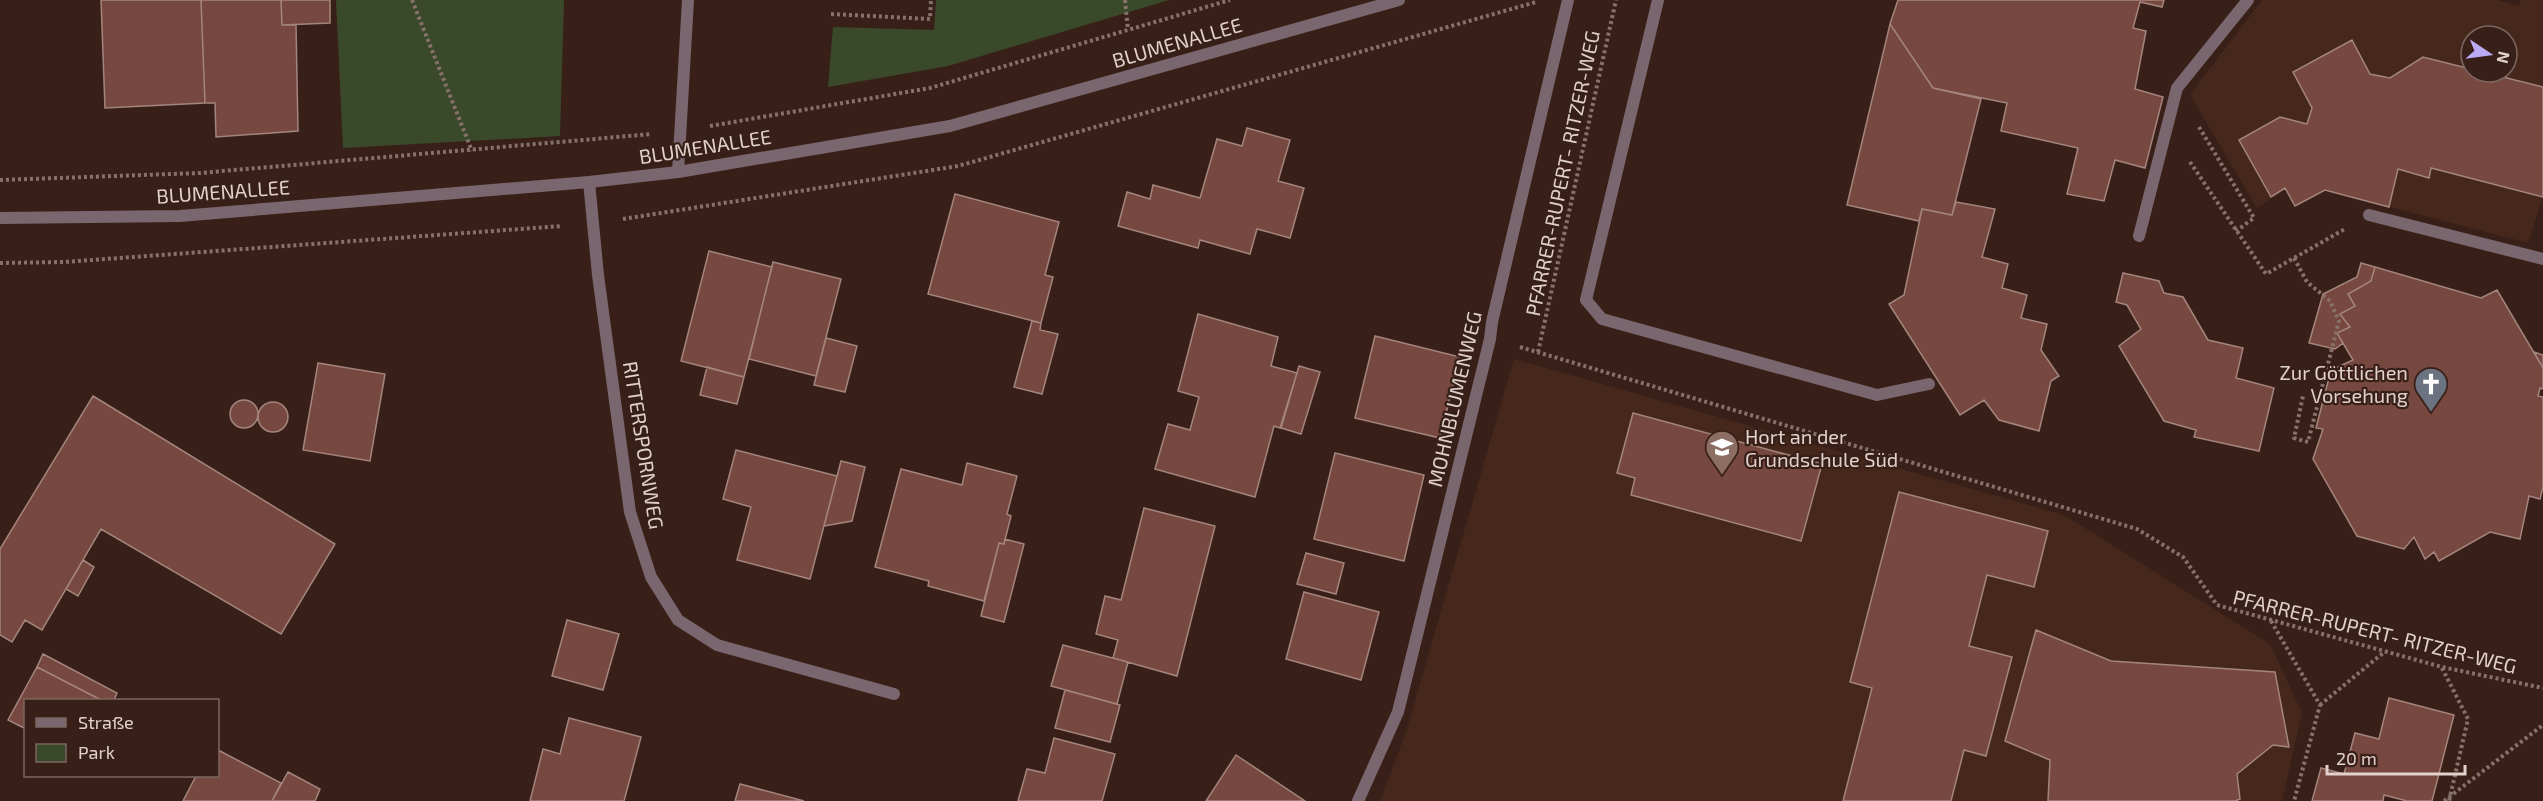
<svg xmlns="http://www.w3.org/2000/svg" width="2543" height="801" font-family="'Exo 2',sans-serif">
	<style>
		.built { fill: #45271c; fill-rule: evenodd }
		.green { fill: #3b492b }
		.building { fill: #76483f; stroke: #a4857e; stroke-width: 1.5 }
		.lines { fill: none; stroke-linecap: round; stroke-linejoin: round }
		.path { stroke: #87726b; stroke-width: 4; stroke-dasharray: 3 3; stroke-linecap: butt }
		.service { stroke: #7a666e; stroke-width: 12 }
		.minor { stroke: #7a666e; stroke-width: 12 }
		.tertiary { stroke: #7a666e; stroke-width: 12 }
		.labels { text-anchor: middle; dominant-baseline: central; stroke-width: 4.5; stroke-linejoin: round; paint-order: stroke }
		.street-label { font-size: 20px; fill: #e1d0cb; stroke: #382018 }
		.poi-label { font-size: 20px; fill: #e1d0cb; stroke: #382018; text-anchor: end }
	</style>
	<rect width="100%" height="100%" fill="#382018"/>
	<path class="built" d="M2262,0H2497L2519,6L2521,0H2543V197L2528,243L2325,190L2295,206L2285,189L2257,208L2190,95ZM2471,36H2507V72H2471Z
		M1514,359L2064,515L2270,644L2302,713L2282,801H1380L1406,732Z"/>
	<path class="green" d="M336,0H564L560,136L343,148Z
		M936,0H1169L948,66L828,87L833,27L934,30Z"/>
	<path class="building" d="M101,0H201L205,103L105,108Z
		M201,0H281L282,25H296L298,131L216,137L215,103H205Z
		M281,0H330V23L282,25Z
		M1898,0H2164L2162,7L2140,2L2133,28L2146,31L2135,89L2163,97L2145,168L2115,160L2104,201L2067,194L2078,148L2001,131L2007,103L1933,88L1890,24Z
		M1890,24L1933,88L1981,99L1952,215L1922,209L1919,221L1847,205Z
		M2352,40L2370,74L2390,78L2423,57L2471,69V72H2483L2543,87V197L2431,168L2429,178L2398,169L2389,207L2325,190L2295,206L2285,188L2271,197L2239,140L2280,117L2307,124L2312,108L2293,72Z
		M1247,128L1290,140L1278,181L1304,188L1290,238L1257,229L1250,254L1200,240L1198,248L1118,226L1127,192L1150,199L1153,185L1200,198L1217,139L1242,146Z
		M955,194L1059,222L1045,275L1053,277L1041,323L928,294Z
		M1956,202L1995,209L1982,257L2008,264L2002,288L2027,295L2021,318L2047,324L2041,350L2059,376L2051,381L2039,431L1999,420L1984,400L1960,415L1889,304L1904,295L1922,209L1952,215Z
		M709,251L772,267L744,377L681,361Z
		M773,262L841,279L816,376L749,359Z
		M2361,263L2375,267L2371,281L2348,294L2355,306L2340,314L2350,327L2337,333L2343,343L2335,349L2309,343L2323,294L2357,277Z
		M2375,267L2481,298L2497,290L2543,368V389L2540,388L2538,396L2543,397V487L2540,499L2529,496L2520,539L2490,532L2439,561L2434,552L2425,559L2414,537L2404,549L2357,536L2313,459L2323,429L2316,428L2331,370L2353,360L2337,333L2350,327L2340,314L2355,306L2348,294L2371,281Z
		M2123,273L2159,281L2164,293L2183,297L2208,340L2243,348L2236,378L2274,388L2259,451L2194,437L2196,430L2164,421L2119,346L2141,329L2127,305L2116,302Z
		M1198,314L1278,337L1271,366L1297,373L1280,428L1274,426L1255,497L1155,469L1168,424L1190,430L1199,397L1178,391Z
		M1032,321L1041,323L1040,330L1058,334L1042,394L1014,387Z
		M1375,336L1460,357L1440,438L1355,418Z
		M826,338L857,346L845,392L814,385Z
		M2534,352L2543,355V368Z
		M318,363L385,374L370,461L303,450Z
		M1299,366L1320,372L1301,434L1281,428Z
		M707,367L744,377L737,404L700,395Z
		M93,396L335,544L281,634L101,529L42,630L25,620L12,642L0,635V549Z
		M230 414a14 14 0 1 1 28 0a14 14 0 1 1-28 0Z
		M258 417a15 15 0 1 1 30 0a15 15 0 1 1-30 0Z
		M1633,413L1822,464L1801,541L1631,495L1635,478L1617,473Z
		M736,450L837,476L810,579L737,560L751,507L723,499Z
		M1335,453L1424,475L1404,561L1314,539Z
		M841,461L865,467L852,521L824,526Z
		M967,463L1017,476L1007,514L1011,516L1004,544L999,543L984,601L928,586L929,581L875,567L901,469L962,485Z
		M1899,492L2048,531L2034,587L1987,575L1969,646L2012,657L1986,756L1964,750L1951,801H1843L1872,688L1850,682Z
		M1144,508L1215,526L1177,676L1113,658L1118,640L1096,634L1105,596L1121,600Z
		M1005,539L1024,544L1004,622L981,616L999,543L1004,544Z
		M1306,553L1344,563L1336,594L1297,584Z
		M83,560L94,567L78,596L66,589Z
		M1304,592L1379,612L1361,680L1286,659Z
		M567,620L619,634L603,690L552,676Z
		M2036,630L2111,661L2275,672L2289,747L2273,745L2237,774L2240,799L2235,801H2048L2050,760L2005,741Z
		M1063,645L1128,662L1117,704L1051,686Z
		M43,654L117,693L114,700H101L37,667Z
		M37,667L101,700H26V729L8,720Z
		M1065,690L1120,705L1110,742L1055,728Z
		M2389,698L2454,715L2432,801H2407L2384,795L2383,801H2312L2321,768L2344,774L2355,733L2379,739Z
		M569,718L641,737L624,801H530L543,749L560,754Z
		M1054,738L1115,754L1102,801H1018L1027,769L1045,773Z
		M218,750L281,783L272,801H183L196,776H218Z
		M1236,755L1305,801H1206Z
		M288,772L320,789L315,801H272Z
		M740,784L804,801H735Z"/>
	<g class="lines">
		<path class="path" d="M412,0L472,151
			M1125,0L1128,30
			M831,14L930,19L931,0
			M710,126L930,88L1230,0
			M2199,127L2254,218L2236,231
			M2190,162L2266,274L2345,229
			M0,180L200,173L652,134
			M623,219L958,166L1536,2
			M2294,258L2307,282L2330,301L2339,321L2308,442L2294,438L2303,396
			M0,263L64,262L562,226
			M1520,347L2137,529L2183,557L2217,605L2442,667L2543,688
			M1538,352L1616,0
			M2271,621L2320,705L2294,801
			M2442,668L2468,719L2449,801
			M2320,705L2383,653
			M2444,801L2543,725"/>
		<path class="service" d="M1658,0L1586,300L1602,319L1877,395L1929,384
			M2369,215L2543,259
			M2139,236L2177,88L2248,0"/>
		<path class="minor" d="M678,172L688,0
			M589,182L598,275L630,512L651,577L678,620L717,645L894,694
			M1358,801L1398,712L1490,339L1492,322L1568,0"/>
		<path class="tertiary" d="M0,218L180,216L589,182L678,172L950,126L1399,0"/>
	</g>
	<defs>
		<g id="church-pin" transform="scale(1.725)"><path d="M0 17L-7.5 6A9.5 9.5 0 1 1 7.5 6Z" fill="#6b7280" stroke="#382018"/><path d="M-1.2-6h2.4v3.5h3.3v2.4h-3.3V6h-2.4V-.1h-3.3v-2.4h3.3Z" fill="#fff"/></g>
		<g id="school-pin" transform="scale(1.725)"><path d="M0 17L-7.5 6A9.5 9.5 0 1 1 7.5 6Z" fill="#8d6e63" stroke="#382018"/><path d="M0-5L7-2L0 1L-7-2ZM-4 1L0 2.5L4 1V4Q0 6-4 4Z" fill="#fff"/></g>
	</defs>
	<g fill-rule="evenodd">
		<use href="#church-pin" x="2431" y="384"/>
		<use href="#school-pin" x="1722" y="447"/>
	</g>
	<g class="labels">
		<g class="street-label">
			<text transform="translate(1177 42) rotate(-16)">BLUMENALLEE</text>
			<text transform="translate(705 146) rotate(-9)">BLUMENALLEE</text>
			<text transform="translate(1562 173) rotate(-78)">PFARRER-RUPERT- RITZER-WEG</text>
			<text transform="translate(223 191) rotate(-4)">BLUMENALLEE</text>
			<text transform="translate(1454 399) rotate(-77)">MOHNBLUMENWEG</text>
			<text transform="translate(644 445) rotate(81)">RITTERSPORNWEG</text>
			<text transform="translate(2375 631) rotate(14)">PFARRER-RUPERT- RITZER-WEG</text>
		</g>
		<g class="poi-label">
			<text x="2408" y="372">Zur Göttlichen<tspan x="2408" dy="23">Vorsehung</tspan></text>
			<text x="1745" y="436" text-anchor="start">Hort an der<tspan x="1745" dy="23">Grundschule Süd</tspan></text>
		</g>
	</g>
	<rect x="24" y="699" width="195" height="78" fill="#382018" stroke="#7c6660" stroke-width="1.5"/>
	<rect x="36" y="718" width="30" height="9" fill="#7a666e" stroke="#7c6660" stroke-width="1.5"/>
	<text x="78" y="729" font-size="18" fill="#e1d0cb">Straße</text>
	<rect x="36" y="744" width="30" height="18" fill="#3b492b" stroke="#7c6660" stroke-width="1.5"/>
	<text x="78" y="759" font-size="18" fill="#e1d0cb">Park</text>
	<g transform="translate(2489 54) rotate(103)"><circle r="28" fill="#382018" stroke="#7c6660" stroke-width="1.5"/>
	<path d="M0-4.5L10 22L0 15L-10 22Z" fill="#bca9f5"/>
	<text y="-9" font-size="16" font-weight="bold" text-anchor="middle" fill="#e1d0cb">N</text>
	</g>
	<path d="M2327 765v9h138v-9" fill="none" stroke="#e1d0cb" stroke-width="3"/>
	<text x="2336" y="765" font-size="18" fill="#e1d0cb" stroke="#382018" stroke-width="4.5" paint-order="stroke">20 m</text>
</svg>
